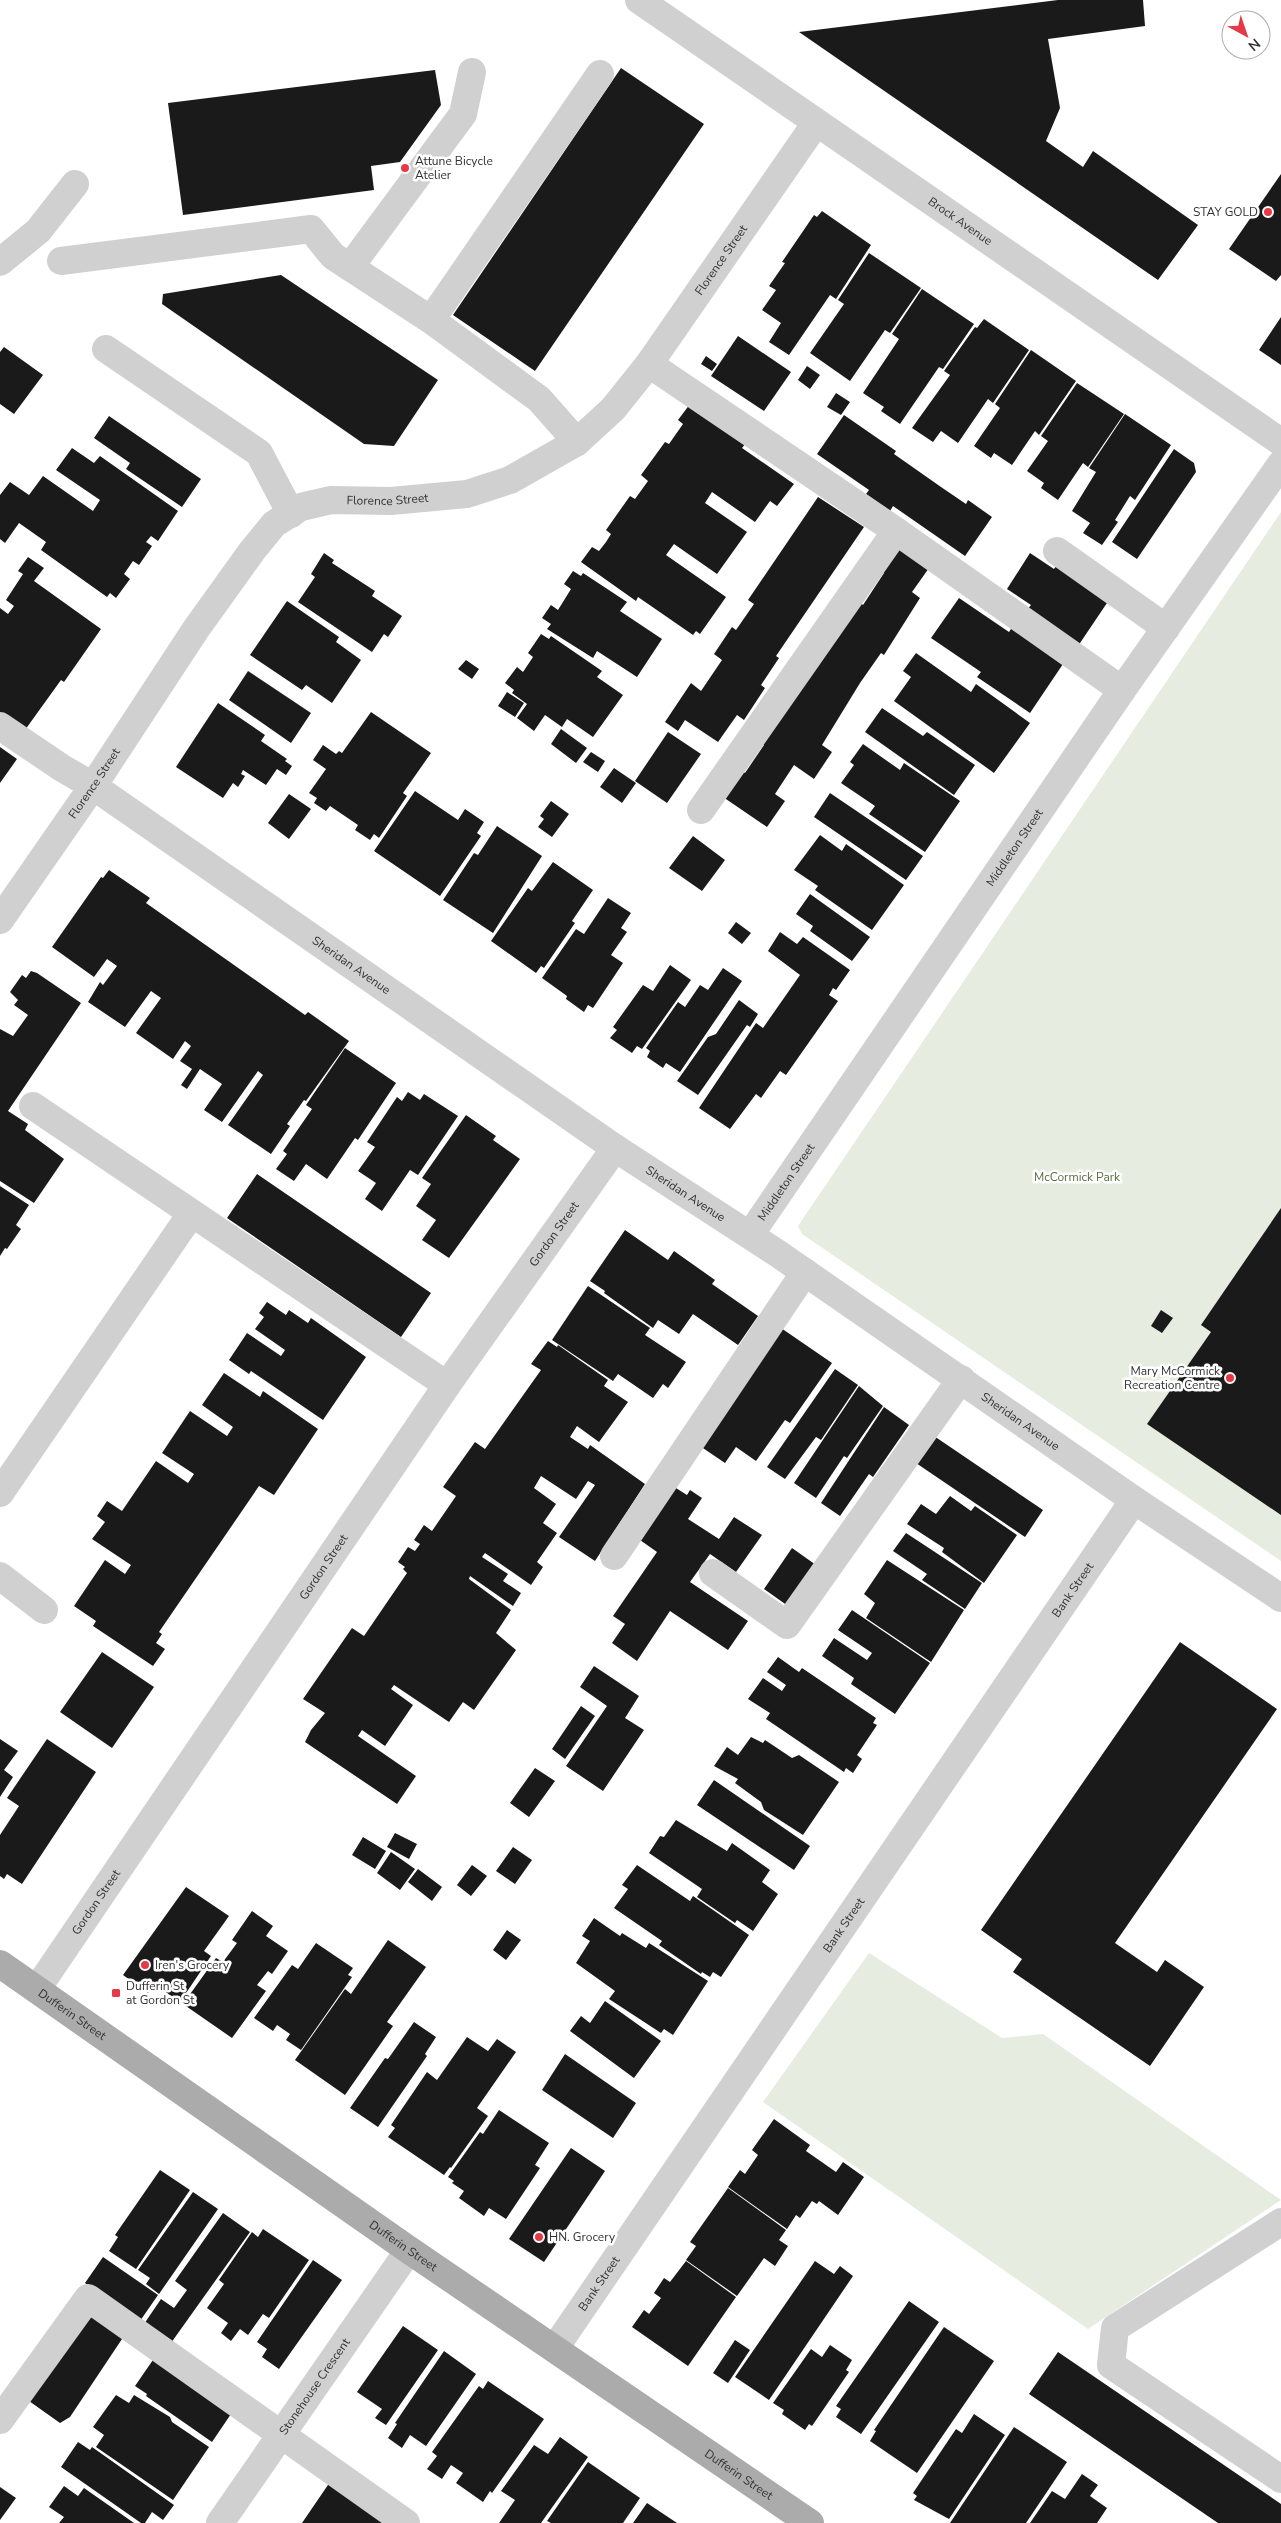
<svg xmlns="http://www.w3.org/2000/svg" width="1281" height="2523" font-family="'Nunito Sans',sans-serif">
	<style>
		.green { fill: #e6ecdf }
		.building { fill: #1a1a1a }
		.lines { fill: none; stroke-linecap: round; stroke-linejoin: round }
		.minor { stroke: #d0d0d0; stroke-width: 28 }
		.major { stroke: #ababab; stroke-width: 28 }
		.poi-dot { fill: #e63946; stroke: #fff; stroke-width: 2 }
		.labels { text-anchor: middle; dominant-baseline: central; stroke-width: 5; stroke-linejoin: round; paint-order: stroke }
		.poi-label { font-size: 12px; fill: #333; stroke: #fff; text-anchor: start }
		.street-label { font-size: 12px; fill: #333; stroke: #fff }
		.park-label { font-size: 12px; fill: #56703f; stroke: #fff }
	</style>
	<rect width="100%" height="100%" fill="#fff"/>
	<path class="green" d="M1281,512V1561L802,1234L798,1226Z
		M869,1953L1002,2038L1043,2034L1281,2200L1088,2329L763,2102Z"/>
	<path class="building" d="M1058,0H1143L1145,26L1048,39L1060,108L1046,141L1083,167L1093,151L1198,225L1158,280L799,32Z
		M621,68L704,124L535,371L453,315Z
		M435,70L441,105L400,162L371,166L374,190L183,215L168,103Z
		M1281,174V275L1276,281L1229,249Z
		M822,211L871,245L836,299L830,295L789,355L769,342L781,323L762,310L776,290L769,286L785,263L782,262L814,215L817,217Z
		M869,253L921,288L890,333L885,330L850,381L810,353L844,304L838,300Z
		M281,275L438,380L394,446L364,444L162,304L163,294Z
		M922,289L974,324L943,369L939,367L900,424L881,411L884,407L863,393L899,339L892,334Z
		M1281,317V365L1259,350Z
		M984,319L1029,350L993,403L988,399L958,443L941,431L933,442L912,428L950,375L944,371L975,327L977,328Z
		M738,336L791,372L764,411L711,376Z
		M4,347L43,375L14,414L0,404V352Z
		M1031,350L1076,381L1039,435L1035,431L1012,465L994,453L991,458L974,446L1000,408L995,404Z
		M706,356L717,364L712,371L701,364Z
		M807,366L820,375L810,389L798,380Z
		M1077,383L1124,414L1088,467L1083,463L1058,500L1041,488L1044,483L1027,471L1048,441L1041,436Z
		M836,393L850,402L841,415L827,407Z
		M690,404L746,443L742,448L794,484L777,506L770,501L755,522L712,492L705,503L747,532L717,574L674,544L666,555L726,597L700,634L696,631L693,635L638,597L636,601L581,562L592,547L599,551L606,542L611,534L606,530L630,496L635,499L648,481L641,475L665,442L669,444L683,424L678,420Z
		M1125,414L1171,445L1135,500L1130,496L1115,520L1118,522L1102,545L1083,533L1090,523L1072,511L1096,472L1089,468Z
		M844,415L896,451L894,454L941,487L966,504L968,500L992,517L965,556L893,506L890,511L866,494L869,490L817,454Z
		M109,416L201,479L182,507L126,469L130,463L94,438Z
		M72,448L94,463L100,456L178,511L158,541L151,536L146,542L152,546L139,565L133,561L124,574L130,579L116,598L110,593L107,597L41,550L46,542L19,523L5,543L0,539V495L10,482L29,495L43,476L93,511L100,500L56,470Z
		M1174,449L1194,463L1196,472L1137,559L1112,542Z
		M818,497L864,527L776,656L779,658L761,685L765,688L744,720L737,715L718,742L685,720L678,731L665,722L691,683L701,691L722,660L714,654L732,627L736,630L754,604L748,600Z
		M894,543L929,568L912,592L920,598L884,655L881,653L860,683L822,745L832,752L814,779L794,765L775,794L785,801L767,827L723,797L742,771L745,773L764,745L762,744L860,602L863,605L884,573L878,568Z
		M324,553L334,560L332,563L375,591L372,596L402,616L388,637L384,634L372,652L298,602L315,577L311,574Z
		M1030,553L1054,569L1057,565L1109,600L1078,646L1026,611L1031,605L1007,589Z
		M28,557L44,568L34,581L101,629L64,682L61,680L25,730L0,718V608L8,614L14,606L6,600L23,574L18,571Z
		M573,571L581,576L583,573L627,602L620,611L662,639L637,677L597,651L593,658L547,629L551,624L542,618L551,605L558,610L571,589L564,584Z
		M959,598L1009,632L1013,626L1065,661L1030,713L977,677L981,672L931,638Z
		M287,601L339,637L336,642L361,660L332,703L306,685L302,690L250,655Z
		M541,634L549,639L551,636L602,671L597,677L623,695L593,737L567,719L562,727L545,715L534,731L517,718L527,704L512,693L514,690L505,683L517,667L523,672L533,657L528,653Z
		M916,653L971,692L976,684L1030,723L994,773L894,701L911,677L903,671Z
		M466,660L479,669L472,679L458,669Z
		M248,671L311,713L291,743L229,700Z
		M507,692L524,703L515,717L498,706Z
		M218,703L265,735L261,741L287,759L285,761L292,766L286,775L277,769L266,785L243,770L241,774L245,776L238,787L233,783L223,798L176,767Z
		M882,708L923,736L927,732L975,765L954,795L865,732Z
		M371,712L431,753L403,793L407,796L379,838L374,834L370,840L355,830L358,825L330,806L326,811L314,803L317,798L309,793L326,769L313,760L323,745L336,754L339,751L342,753Z
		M561,729L587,748L576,763L551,744Z
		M668,732L701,754L667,803L635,781Z
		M863,744L900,770L904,763L960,801L925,852L869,814L875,806L841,783L854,765L850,762Z
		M0,747L17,759L0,783Z
		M591,752L605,761L598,772L583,762Z
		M614,768L636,783L622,803L600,787Z
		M415,791L458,820L465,809L484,822L477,833L481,836L440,896L374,851Z
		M830,793L923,856L906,880L814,817Z
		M289,794L311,809L289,839L268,823Z
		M551,801L569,814L552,837L538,827L544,819L540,816Z
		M497,826L542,856L493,933L443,900L474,853L478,855Z
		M820,835L842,851L846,844L904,885L872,930L815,890L818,886L794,870Z
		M693,836L725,860L702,891L669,868Z
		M553,862L593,890L572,921L575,923L544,968L541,966L536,973L491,941L528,888L532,891Z
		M109,870L150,898L146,903L173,922L305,1015L308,1012L349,1041L306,1101L304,1100L287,1124L290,1126L271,1154L228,1125L263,1075L258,1071L222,1122L204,1110L222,1084L200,1069L187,1089L181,1085L192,1069L180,1061L191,1046L185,1041L173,1059L136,1033L161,998L151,991L125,1027L88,1002L100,982L103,985L117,966L107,959L94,977L52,947L101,877L103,878Z
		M810,894L870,937L852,961L810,931L813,926L796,914Z
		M608,898L631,913L621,928L627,932L611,955L623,963L593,1008L588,1005L584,1012L566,999L567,996L542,978L576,929L584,934Z
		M736,922L751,933L742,944L728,933Z
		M780,932L797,944L803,937L850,970L836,990L833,988L829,995L838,1001L786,1075L780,1071L761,1098L756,1094L730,1129L699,1108L756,1023L763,1028L800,975L768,951Z
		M670,965L691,980L642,1049L637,1046L632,1053L610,1038L617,1030L613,1027L643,985L653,991Z
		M723,968L742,981L680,1072L666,1063L663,1068L647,1057L650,1051L646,1048L678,1002L685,1007L700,985L708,990Z
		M31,971L37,973L81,1003L8,1111L28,1124L25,1130L64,1159L34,1203L0,1181V1029L13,1036L28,1015L14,1005L18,1000L10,992L22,975L26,978Z
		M739,1000L758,1014L750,1027L747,1025L698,1095L677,1081L708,1037L716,1034Z
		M345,1048L396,1083L358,1140L355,1138L327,1179L306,1164L294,1181L276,1169L287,1154L283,1151L312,1109L306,1105Z
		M408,1092L420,1100L424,1094L458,1116L418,1175L410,1170L382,1211L365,1199L376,1183L358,1171L375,1147L367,1142L397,1097L402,1101Z
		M466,1115L496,1136L493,1140L520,1159L449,1258L422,1240L436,1220L416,1206L431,1184L422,1178Z
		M257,1174L431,1293L401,1337L227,1218Z
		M0,1186L29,1205L16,1225L21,1229L7,1249L5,1248L0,1256Z
		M1281,1208V1515L1147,1424L1211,1332L1201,1325Z
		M625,1230L668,1260L674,1251L715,1280L712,1284L758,1316L738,1345L693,1314L679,1334L658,1320L653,1328L604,1293L605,1291L590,1281Z
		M588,1286L650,1328L645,1335L686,1362L668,1388L663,1384L653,1398L618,1374L613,1381L552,1340Z
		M267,1302L286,1315L289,1310L308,1323L311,1318L366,1357L323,1420L251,1371L249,1374L229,1360L247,1333L281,1356L285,1350L255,1329L264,1317L259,1313Z
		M1161,1310L1173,1318L1162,1333L1151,1326Z
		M781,1328L832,1363L790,1423L785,1420L756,1461L736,1447L725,1463L694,1442Z
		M548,1341L557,1347L558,1345L608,1380L604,1386L628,1402L599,1442L577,1426L570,1437L588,1449L590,1445L645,1484L595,1561L559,1537L595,1485L588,1481L576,1499L541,1476L534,1488L556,1504L543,1523L557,1533L537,1562L543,1567L531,1585L485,1553L482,1557L508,1574L503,1581L521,1593L513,1606L470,1576L469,1579L511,1610L496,1633L516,1650L474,1710L463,1702L449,1722L394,1685L391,1689L413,1705L385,1746L362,1730L358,1736L416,1776L397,1804L305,1742L311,1730L325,1713L303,1699L352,1628L364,1636L407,1573L403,1569L405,1567L398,1562L408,1547L415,1551L420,1544L414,1540L424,1525L432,1531L456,1496L443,1487L475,1442L485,1449L541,1370L531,1364Z
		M835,1369L858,1385L821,1440L816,1437L785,1479L767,1467Z
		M224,1373L260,1397L263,1391L318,1429L274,1495L259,1486L244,1508L159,1632L162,1634L156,1643L165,1649L153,1666L93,1626L96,1621L74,1606L105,1560L125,1574L131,1565L92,1539L105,1522L97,1516L107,1501L122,1511L156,1461L188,1483L194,1474L162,1453L190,1411L227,1436L233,1427L202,1405Z
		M859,1386L883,1406L847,1458L844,1456L816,1498L794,1483Z
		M884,1407L909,1425L873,1477L869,1474L840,1516L821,1503Z
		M934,1436L1043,1510L1025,1537L916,1463Z
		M668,1483L687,1495L690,1490L702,1498L688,1519L719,1539L734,1517L762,1535L736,1572L710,1554L690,1582L748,1621L728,1650L670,1611L637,1661L612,1643L625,1624L613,1616L657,1552L633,1535Z
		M950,1496L971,1511L975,1506L1017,1535L984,1583L942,1552L944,1548L907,1524L921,1504L936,1514Z
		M906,1533L982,1583L965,1609L922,1580L927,1574L893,1551Z
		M792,1548L816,1565L788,1606L764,1589Z
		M887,1560L964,1610L931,1662L866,1618L875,1603L864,1594Z
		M852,1610L930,1663L895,1714L851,1684L854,1678L822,1656L834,1638L867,1660L872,1653L838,1630Z
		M1180,1642L1277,1709L1115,1943L1157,1972L1165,1960L1204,1987L1150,2066L1013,1972L1022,1959L981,1930Z
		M102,1652L154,1687L112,1748L60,1712Z
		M778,1657L799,1672L802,1668L876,1718L873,1723L877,1725L857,1755L862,1759L853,1773L846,1768L844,1772L766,1719L770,1713L748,1699L763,1678L782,1691L786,1685L767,1672Z
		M594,1666L639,1696L625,1718L644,1730L603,1791L566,1766L607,1706L580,1687Z
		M581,1706L595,1716L565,1759L552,1749Z
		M751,1737L763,1743L765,1740L792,1758L799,1755L839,1782L803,1835L764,1810L761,1802L735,1783L738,1779L714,1766L727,1747L738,1755Z
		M0,1739L18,1751L4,1770L13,1777L0,1797Z
		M47,1739L96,1772L22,1884L7,1874L4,1879L0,1876V1835L19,1806L7,1798Z
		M535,1768L555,1781L529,1817L510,1803Z
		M714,1780L810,1846L794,1870L697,1805Z
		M676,1820L727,1851L732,1843L770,1870L762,1882L778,1894L753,1931L737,1920L735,1923L697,1897L702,1889L649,1853L660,1836L664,1837Z
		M395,1833L417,1844L409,1859L387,1847Z
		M363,1837L386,1851L375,1869L352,1855Z
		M513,1847L532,1860L515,1884L496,1871Z
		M391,1852L415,1869L400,1890L377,1873Z
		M472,1865L487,1876L471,1896L457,1885Z
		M637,1865L690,1901L693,1896L749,1935L721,1977L713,1972L710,1977L702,1972L701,1974L659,1945L662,1941L614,1908L628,1889L622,1885Z
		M418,1869L442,1887L432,1901L408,1882Z
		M186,1887L229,1916L204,1951L211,1956L180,2002L154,1984L148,1993L123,1975Z
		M252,1911L273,1926L266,1936L288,1951L272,1974L268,1971L257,1985L266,1991L232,2038L183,2004L216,1958L223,1962L237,1943L232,1940Z
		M594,1918L620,1936L622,1933L646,1948L649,1943L708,1981L673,2035L664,2029L661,2033L609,1999L615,1991L576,1963L590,1941L582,1936Z
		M507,1930L521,1940L506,1960L493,1950Z
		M388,1940L426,1967L387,2022L393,2026L345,2095L295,2060L345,1989L351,1994Z
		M316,1943L353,1968L348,1975L352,1977L301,2050L286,2040L290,2034L277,2025L273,2031L254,2018L292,1965L298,1969Z
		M605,2001L661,2041L634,2078L570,2031L581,2016L590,2023Z
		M414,2022L436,2037L425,2054L427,2056L378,2127L350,2108L385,2058L388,2059Z
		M467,2037L488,2051L497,2039L516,2052L477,2108L488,2116L451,2168L450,2167L444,2175L388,2137L395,2128L391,2125L427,2072L437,2080Z
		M565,2054L636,2103L613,2138L542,2090Z
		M499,2110L549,2143L535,2165L540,2168L506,2219L489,2208L484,2216L459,2198L464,2191L452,2183L454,2181L448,2177L480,2132L483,2134Z
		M774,2119L810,2145L806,2151L836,2172L843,2162L864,2177L838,2215L819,2201L817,2204L812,2201L800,2218L796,2215L787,2229L728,2187L740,2170L745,2174L758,2155L752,2150Z
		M571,2148L605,2171L544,2262L509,2239Z
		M160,2170L190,2190L136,2269L109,2251L118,2237L115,2235Z
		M728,2188L786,2230L779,2240L788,2246L775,2266L764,2258L737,2296L686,2260L696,2246L690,2242Z
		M193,2192L218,2209L159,2294L146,2284L150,2278L138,2270Z
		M223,2213L250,2232L171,2343L144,2324L161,2299L174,2308L187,2290L175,2281Z
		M263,2229L309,2260L269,2318L263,2314L248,2335L240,2329L231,2341L221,2333L228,2323L207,2308L224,2284L219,2280L252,2232L258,2237Z
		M103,2257L158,2295L140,2321L85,2283Z
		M313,2260L342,2280L279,2369L262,2357L267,2349L257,2342Z
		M686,2261L736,2297L688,2366L632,2327L644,2310L649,2314L661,2298L654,2293L664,2278L670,2282Z
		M815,2261L834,2274L840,2266L853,2276L769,2400L735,2377Z
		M909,2301L939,2322L861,2434L836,2417L841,2409L836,2406Z
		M91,2312L124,2336L70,2417L60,2423L29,2401Z
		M403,2326L438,2350L386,2425L375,2418L382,2409L357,2392Z
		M944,2327L994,2361L917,2473L870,2441L876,2431L874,2430Z
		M735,2340L750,2350L728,2383L713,2373Z
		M830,2345L852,2360L846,2370L849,2372L812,2426L809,2424L805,2430L782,2414L784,2410L773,2403L811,2349L822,2357Z
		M444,2351L476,2374L426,2446L410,2435L402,2448L388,2438L397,2424L395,2423Z
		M1058,2352L1281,2504V2523H1218L1029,2394Z
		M155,2357L233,2411L212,2442L146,2396L147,2394L135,2386Z
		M488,2381L544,2419L492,2493L490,2491L483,2502L456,2483L463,2473L451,2465L442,2479L427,2469L437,2456L432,2452L479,2386L483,2389Z
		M116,2395L129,2403L134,2395L170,2417L172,2422L209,2447L173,2500L96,2447L104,2435L93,2427Z
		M974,2414L1005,2435L949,2519L914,2500L917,2496L913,2493L956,2429L962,2433Z
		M1014,2427L1067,2462L1026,2523H950Z
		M560,2437L588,2457L541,2523H499L515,2500L501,2491L534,2445L548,2454Z
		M78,2442L90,2450L92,2447L174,2505L163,2520L152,2512L145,2523H141L61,2467Z
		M588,2462L640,2498L623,2523H551L547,2521Z
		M1082,2474L1098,2485L1090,2496L1107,2508L1097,2523H1030L1052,2491L1065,2499Z
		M330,2482L390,2523H302Z
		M64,2486L78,2496L84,2488L134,2523H59L64,2517L49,2507Z
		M0,2487L16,2498L0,2520Z
		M647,2503L677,2523H633Z"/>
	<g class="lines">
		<g class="minor">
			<path id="s1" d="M639,0L1281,442"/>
			<path d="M61,261L311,229L333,256L431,320L539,399L577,442"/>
			<path d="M0,262L38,231L75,184"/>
			<path d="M350,267L463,114L472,72"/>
			<path d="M431,320L600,74"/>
			<path d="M106,349L259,453L291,514"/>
			<path d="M649,364L896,531L1122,690"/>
			<path d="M1057,551L1166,628"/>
			<path id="s2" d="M0,726L62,768L93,786L615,1148L777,1253L1134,1500L1281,1598"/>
			<path d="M701,810L896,531"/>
			<path id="s3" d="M0,920L93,786L196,629L252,551L274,524L301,507L331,500L391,501L467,494L510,480L577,442L613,409L649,364L816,123"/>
			<path d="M33,1106L447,1385"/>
			<path id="s4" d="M750,1235L1122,690L1281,464"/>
			<path d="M0,1493L191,1214"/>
			<path d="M614,1556L805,1272"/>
			<path d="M713,1573L787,1625L961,1379"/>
			<path d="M0,1576L44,1610"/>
			<path id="s5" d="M37,1989L447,1385L615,1148"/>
			<path d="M1281,2222L1115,2328L1111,2365L1281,2479"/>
			<path id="s6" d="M555,2348L1134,1500"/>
			<path d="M0,2420L88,2298L406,2523"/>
			<path id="s7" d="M220,2523L409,2250"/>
		</g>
		<path class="major" id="s8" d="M0,1964L409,2250L810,2523"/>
	</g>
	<g class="poi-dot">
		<circle cx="405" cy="168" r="5"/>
		<circle cx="1268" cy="212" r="5"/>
		<circle cx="1230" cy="1378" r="5"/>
		<circle cx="145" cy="1965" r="5"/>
		<rect x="111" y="1988" width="10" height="10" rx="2.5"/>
		<circle cx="539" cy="2237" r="5"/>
	</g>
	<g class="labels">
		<g class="poi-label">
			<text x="415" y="161">Attune Bicycle<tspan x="415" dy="14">Atelier</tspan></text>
			<text x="1258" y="212" text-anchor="end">STAY GOLD</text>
			<text x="1220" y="1371" text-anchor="end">Mary McCormick<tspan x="1220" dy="14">Recreation Centre</tspan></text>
			<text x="155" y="1965">Iren's Grocery</text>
			<text x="126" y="1986">Dufferin St<tspan x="126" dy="14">at Gordon St</tspan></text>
			<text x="549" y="2237">HN. Grocery</text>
		</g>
		<g class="street-label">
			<text stroke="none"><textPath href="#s1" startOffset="390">Brock Avenue</textPath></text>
			<text stroke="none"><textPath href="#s3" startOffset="1036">Florence Street</textPath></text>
			<text stroke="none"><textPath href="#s3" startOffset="601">Florence Street</textPath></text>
			<text stroke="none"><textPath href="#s3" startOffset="166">Florence Street</textPath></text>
			<text stroke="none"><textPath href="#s4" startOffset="469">Middleton Street</textPath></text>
			<text stroke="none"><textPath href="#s2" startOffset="425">Sheridan Avenue</textPath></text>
			<text stroke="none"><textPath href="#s4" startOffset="64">Middleton Street</textPath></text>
			<text stroke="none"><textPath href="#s2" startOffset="830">Sheridan Avenue</textPath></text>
			<text stroke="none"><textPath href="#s5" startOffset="915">Gordon Street</textPath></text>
			<text stroke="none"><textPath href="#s2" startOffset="1235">Sheridan Avenue</textPath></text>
			<text stroke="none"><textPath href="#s5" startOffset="510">Gordon Street</textPath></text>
			<text stroke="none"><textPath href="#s6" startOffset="918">Bank Street</textPath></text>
			<text stroke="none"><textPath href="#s5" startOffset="105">Gordon Street</textPath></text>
			<text stroke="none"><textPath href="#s6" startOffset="512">Bank Street</textPath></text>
			<text stroke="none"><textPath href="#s8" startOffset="88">Dufferin Street</textPath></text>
			<text stroke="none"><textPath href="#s8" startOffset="492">Dufferin Street</textPath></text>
			<text stroke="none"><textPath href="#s6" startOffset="78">Bank Street</textPath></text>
			<text stroke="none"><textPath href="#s7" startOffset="166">Stonehouse Crescent</textPath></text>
			<text stroke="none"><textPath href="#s8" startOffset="898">Dufferin Street</textPath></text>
		</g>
		<g class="park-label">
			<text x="1077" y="1177">McCormick Park</text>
		</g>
	</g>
	<g transform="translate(1246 35) rotate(140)"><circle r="24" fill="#ffffff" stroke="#adadad"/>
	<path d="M0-4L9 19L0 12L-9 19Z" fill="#e63946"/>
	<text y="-8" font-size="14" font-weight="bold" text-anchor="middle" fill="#333333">N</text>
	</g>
</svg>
